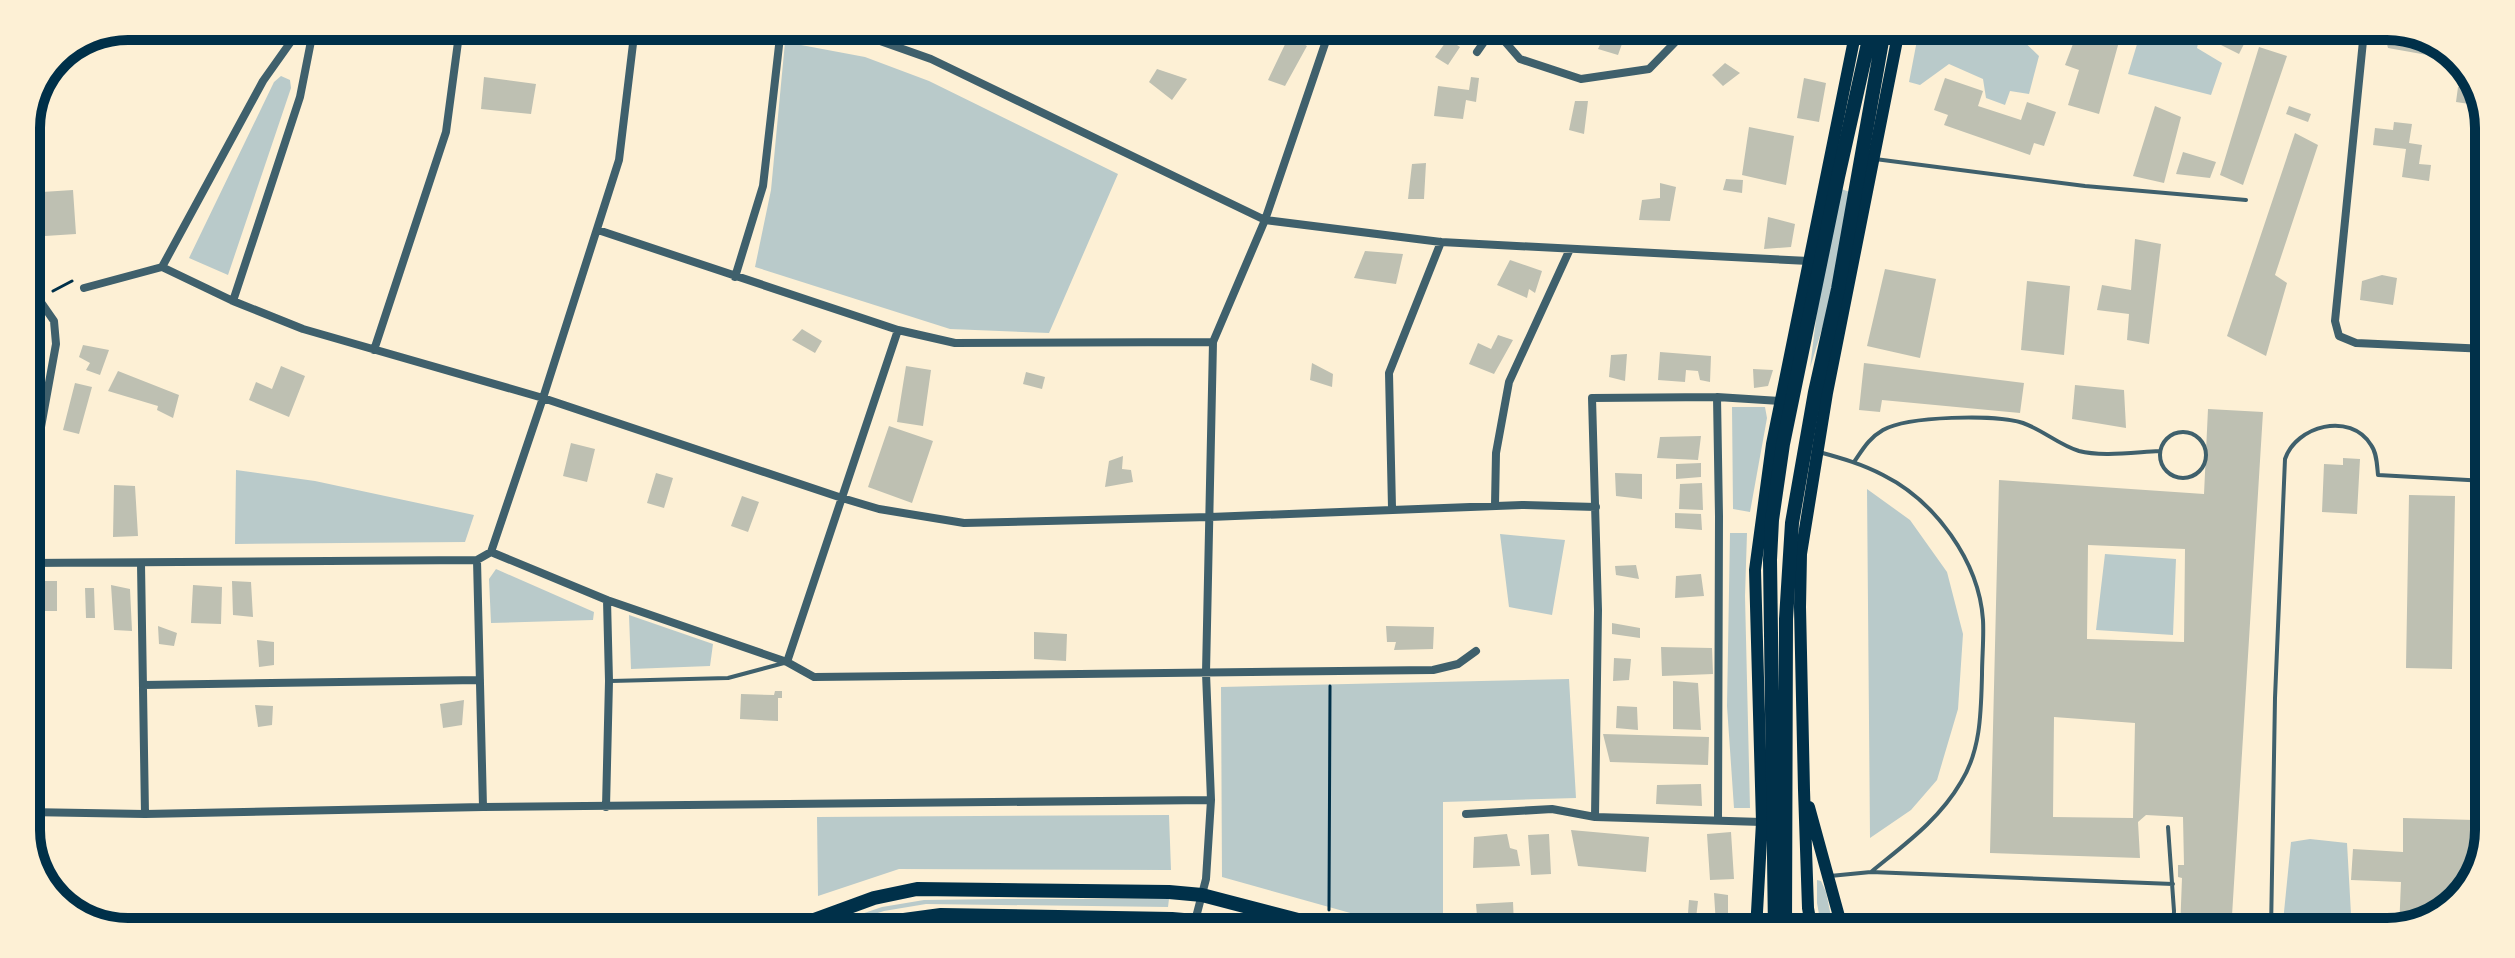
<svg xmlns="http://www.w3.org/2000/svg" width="2515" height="958" font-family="'Fira Sans Condensed',sans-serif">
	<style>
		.green { fill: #b9caca }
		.building { fill: #bec0b2; fill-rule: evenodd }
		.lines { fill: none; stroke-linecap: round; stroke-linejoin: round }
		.path { stroke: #003049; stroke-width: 3 }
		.service { stroke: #3f606c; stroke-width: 4 }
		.minor { stroke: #3f606c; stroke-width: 8 }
		.secondary { stroke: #003049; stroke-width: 12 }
		.primary { stroke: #003049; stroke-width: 14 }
		.rim { fill: none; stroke: #003049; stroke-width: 10 }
	</style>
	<rect width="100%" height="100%" fill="#fdf0d5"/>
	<path class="green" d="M1919,30L2013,31L2039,56L2029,94L2010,91L2005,105L1986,98L1983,79L1949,64L1920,85L1909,82Z
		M2141,31H2201L2197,48L2222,63L2211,95L2128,74Z
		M785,42L865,57L929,81L1118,174L1049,333L950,329L755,267L771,190Z
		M281,76L290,80L291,88L228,275L189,258L274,82Z
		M1841,189L1850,192L1828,309L1810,368L1817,311Z
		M1732,407H1765L1767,418L1750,512L1733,509Z
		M236,470L315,481L474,515L465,542L235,544Z
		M1867,489L1910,520L1947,572L1963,634L1958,709L1937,780L1911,810L1870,838Z
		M1730,533H1747L1745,596L1750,808H1734L1727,706Z
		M1500,534L1565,540L1552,615L1509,607Z
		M2105,554L2176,559L2173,635L2096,630Z
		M496,569L594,612L593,620L491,623L489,579Z
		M629,615L713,644L710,666L631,669Z
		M1569,679L1576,798L1443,802V930H1411L1222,877L1221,687Z
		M1169,815L1171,870L899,869L818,896L817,817Z
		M2310,839L2347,843L2352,932H2282L2291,842Z
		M1817,880L1821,881L1826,892L1834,931H1822L1817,903Z
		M1004,899H1169L1168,907L926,904L884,911L831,928H820L882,907L924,900Z"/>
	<path class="building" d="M1607,30H1627L1618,55L1598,49Z
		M2089,31H2098L2120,38L2099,114L2068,105L2079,70L2065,65L2076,36L2087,41Z
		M2219,31H2233L2248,36L2239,54L2217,43Z
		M2396,31L2423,33L2434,41L2433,45L2446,50L2444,58L2388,48L2386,41L2395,39Z
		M1289,36L1307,46L1285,86L1268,80Z
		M1448,39L1460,47L1448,65L1435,57Z
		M2259,47L2287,56L2243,185L2220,175Z
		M1725,63L1740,73L1723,86L1712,75Z
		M1157,69L1187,79L1172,100L1149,82Z
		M484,77L536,84L531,114L481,109Z
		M1471,77L1479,78L1476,102L1466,100L1463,119L1434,116L1438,86L1469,90Z
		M1804,78L1826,83L1819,122L1797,118Z
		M1945,78L1983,91L1978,106L2021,120L2027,102L2056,112L2044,146L2034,143L2030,155L1944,125L1948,115L1934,110Z
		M2458,87L2477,89L2483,106L2456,102Z
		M1575,101H1588L1584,134L1569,130Z
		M2155,106L2181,117L2164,183L2133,176Z
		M2289,106L2311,114L2308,122L2286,114Z
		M2394,122L2412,124L2409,143L2422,145L2419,164L2431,165L2429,181L2402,177L2406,149L2373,145L2375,128L2393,130Z
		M1749,127L1794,136L1786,185L1742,175Z
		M2295,133L2318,145L2275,275L2287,283L2266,356L2227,336Z
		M2183,152L2216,162L2210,178L2176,174Z
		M1426,163L1424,199H1408L1412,164Z
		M1726,179L1743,180L1742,193L1723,190Z
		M1660,183L1676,187L1670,221L1639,220L1642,200L1660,198Z
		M73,190L76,234L45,236L42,192Z
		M1768,217L1795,224L1791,247L1764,249Z
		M2135,239L2161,244L2149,344L2127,340L2129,314L2097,310L2102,285L2131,290Z
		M1365,251L1403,254L1396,284L1354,278Z
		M1510,260L1542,271L1535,293L1529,289L1527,298L1497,285Z
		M1885,269L1936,279L1920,358L1867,346Z
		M2382,275L2397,278L2393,305L2360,300L2362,281Z
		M2027,281L2070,286L2064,355L2021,350Z
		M802,329L822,341L815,353L792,340Z
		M1498,335L1513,340L1494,374L1469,364L1478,343L1491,349Z
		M83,345L109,350L100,375L86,370L90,363L79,357Z
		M1660,352L1711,356L1710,382L1700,380L1698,371L1686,370L1685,382L1658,380Z
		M1627,354L1625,381L1609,377L1611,355Z
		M1312,363L1333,374L1332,387L1310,380Z
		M1864,363L2024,383L2020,413L1882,400L1880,412L1859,410Z
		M281,366L305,376L289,417L249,400L256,382L272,389Z
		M906,366L931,370L923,426L897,422Z
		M1753,369L1773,370L1768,386L1754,388Z
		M118,371L179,395L173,418L157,410L158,406L108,391Z
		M1026,372L1045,377L1042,389L1023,384Z
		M75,383L92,387L79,434L63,430Z
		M2075,385L2124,390L2126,428L2072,419Z
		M2208,409L2263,412L2231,932L2180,931L2182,878L2178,877V865H2184L2183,817L2146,815L2138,822L2140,858L1990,853L1999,480L2204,494ZM2088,545L2185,549L2184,642L2087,639ZM2054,717L2135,723L2133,818L2053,817Z
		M889,426L933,441L912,503L868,487Z
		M1701,436L1698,460L1657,458L1660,437Z
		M571,443L595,449L587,482L563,476Z
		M1123,456L1122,469L1131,470L1133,482L1105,487L1109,461Z
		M2343,458L2360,459L2357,514L2322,512L2324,464L2343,465Z
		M1701,463V477L1676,479V464Z
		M656,473L673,478L664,508L647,503Z
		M1615,473L1642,474V499L1616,496Z
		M1702,483L1703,510L1679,509L1680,484Z
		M114,485L135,486L138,536L113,537Z
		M2409,495L2455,496L2452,669L2406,668Z
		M742,496L759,502L748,532L731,526Z
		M1675,513L1701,514L1702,530L1675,528Z
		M1636,565L1639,579L1616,575L1615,566Z
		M1701,574L1704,596L1675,598L1676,576Z
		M37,581H57V611H38Z
		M232,581L251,582L253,617L233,615Z
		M111,585L130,589L132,631L114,630Z
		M193,585L222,587L221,624L191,623Z
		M85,588H94L95,618H86Z
		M1612,623L1640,628V638L1612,634Z
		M158,626L177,633L174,646L159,644Z
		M1386,626L1434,627L1433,649L1394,650L1396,642H1387Z
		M1034,632L1067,634L1066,661L1034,659Z
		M257,640L274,642V665L259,667Z
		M1661,647L1712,648L1713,674L1662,676Z
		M1614,658L1631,659L1629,680L1613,681Z
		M1673,681L1698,683L1701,730L1673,729Z
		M775,691H782V698H778V721L740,719L741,694L774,695Z
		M464,700L462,725L443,728L440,704Z
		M255,705L273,706L272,725L258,727Z
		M1617,706L1637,707L1638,730L1616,728Z
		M1603,734L1709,737L1708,765L1610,762Z
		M1701,784L1702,806L1656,804L1657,785Z
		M2403,818L2474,820L2471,879L2444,915L2399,929L2401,882L2351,880L2353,849L2403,852Z
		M1571,830L1649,837L1646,872L1578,866Z
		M1731,832L1734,879L1710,880L1707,834Z
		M1507,834L1510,848L1517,850L1520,866L1473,868L1474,837Z
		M1549,834L1551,874L1531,875L1528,835Z
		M1714,893L1728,895V927L1716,925Z
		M1689,900L1698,901L1695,927H1687Z
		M1513,902L1514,925L1478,928L1476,904Z
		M1889,918L1931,919V931H1888Z"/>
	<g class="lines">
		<path class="path" d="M53,291L72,281
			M1329,910L1330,686"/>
		<path class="service" d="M1875,159L2085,186L2246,200
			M2160 455a23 23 0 1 1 46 0a23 23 0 1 1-46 0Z
			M1819,452C1841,458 1862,464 1883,475C1935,501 1979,561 1983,620C1984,638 1982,657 1982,675C1981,711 1981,750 1961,782C1939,820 1905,844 1871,872
			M1854,462C1863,449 1869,438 1883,430C1908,416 1995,414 2023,423C2043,430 2059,445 2079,451C2101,457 2136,452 2159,451
			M611,681L728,678L784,663
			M2168,827L2174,911L2173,931
			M1830,876L1871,872L2173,884
			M2271,932L2275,698L2285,459C2296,426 2350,411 2371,445C2377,453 2377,465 2378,475L2486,481"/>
		<path class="minor" d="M774,28L866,36L931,59L1265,220L1441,242L1809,261
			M1494,29L1520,59L1581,79L1649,69L1687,30
			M2364,31L2335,321L2339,336L2356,343L2487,349
			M1477,52L1493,29
			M26,200L34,205L37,217L38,298L54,321L56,344L26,510
			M598,230L898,330L955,343L1213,342
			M162,267L233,301L303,329L543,398L842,498L879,509L964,523L1210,517L1522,505L1596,507
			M162,267L263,81L302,26
			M735,277L763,186L781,28
			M84,288L162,267
			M233,301L300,97L314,26
			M2481,349L2488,281
			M374,350L446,132L460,27
			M1717,397L1719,516L1718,820
			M1495,505L1496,453L1509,382L1570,249
			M1392,508L1389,373L1441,242
			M491,552L543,398L619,160L635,27
			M477,560L483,807
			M26,563L477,560L491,552L607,600L787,662L814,677L1433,670L1458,664L1476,651
			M141,564L145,814
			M787,662L898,330
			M143,685L480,680
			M606,807L609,681L607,600
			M26,812L145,814L483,807L1211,800
			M1466,814L1552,809L1595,817L1762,822
			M1595,817L1598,610L1592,398L1717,397L1781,401
			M1195,921L1206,879L1211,800L1206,673L1213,342L1265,220L1330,29"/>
		<path class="secondary" d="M1809,807L1843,931
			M1756,930L1762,822L1755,570L1772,444L1856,30
			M1812,931L1808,908L1804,790L1800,607L1801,554L1827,393L1899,30"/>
		<path class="primary" d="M792,928L874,898L917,889L1169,892L1202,895L1333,929
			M870,928L889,922L941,915L1172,919L1195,921L1226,929
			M1775,931L1770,560L1772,520L1783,444L1838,177L1871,30
			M1785,931L1786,619L1792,523L1815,392L1838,289L1884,30"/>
	</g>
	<path d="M0 0H2515V958H0ZM128 40H2387A88 88 0 0 1 2475 128V830A88 88 0 0 1 2387 918H128A88 88 0 0 1 40 830V128A88 88 0 0 1 128 40Z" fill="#fdf0d5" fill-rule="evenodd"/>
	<path class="rim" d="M128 40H2387A88 88 0 0 1 2475 128V830A88 88 0 0 1 2387 918H128A88 88 0 0 1 40 830V128A88 88 0 0 1 128 40Z"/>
</svg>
